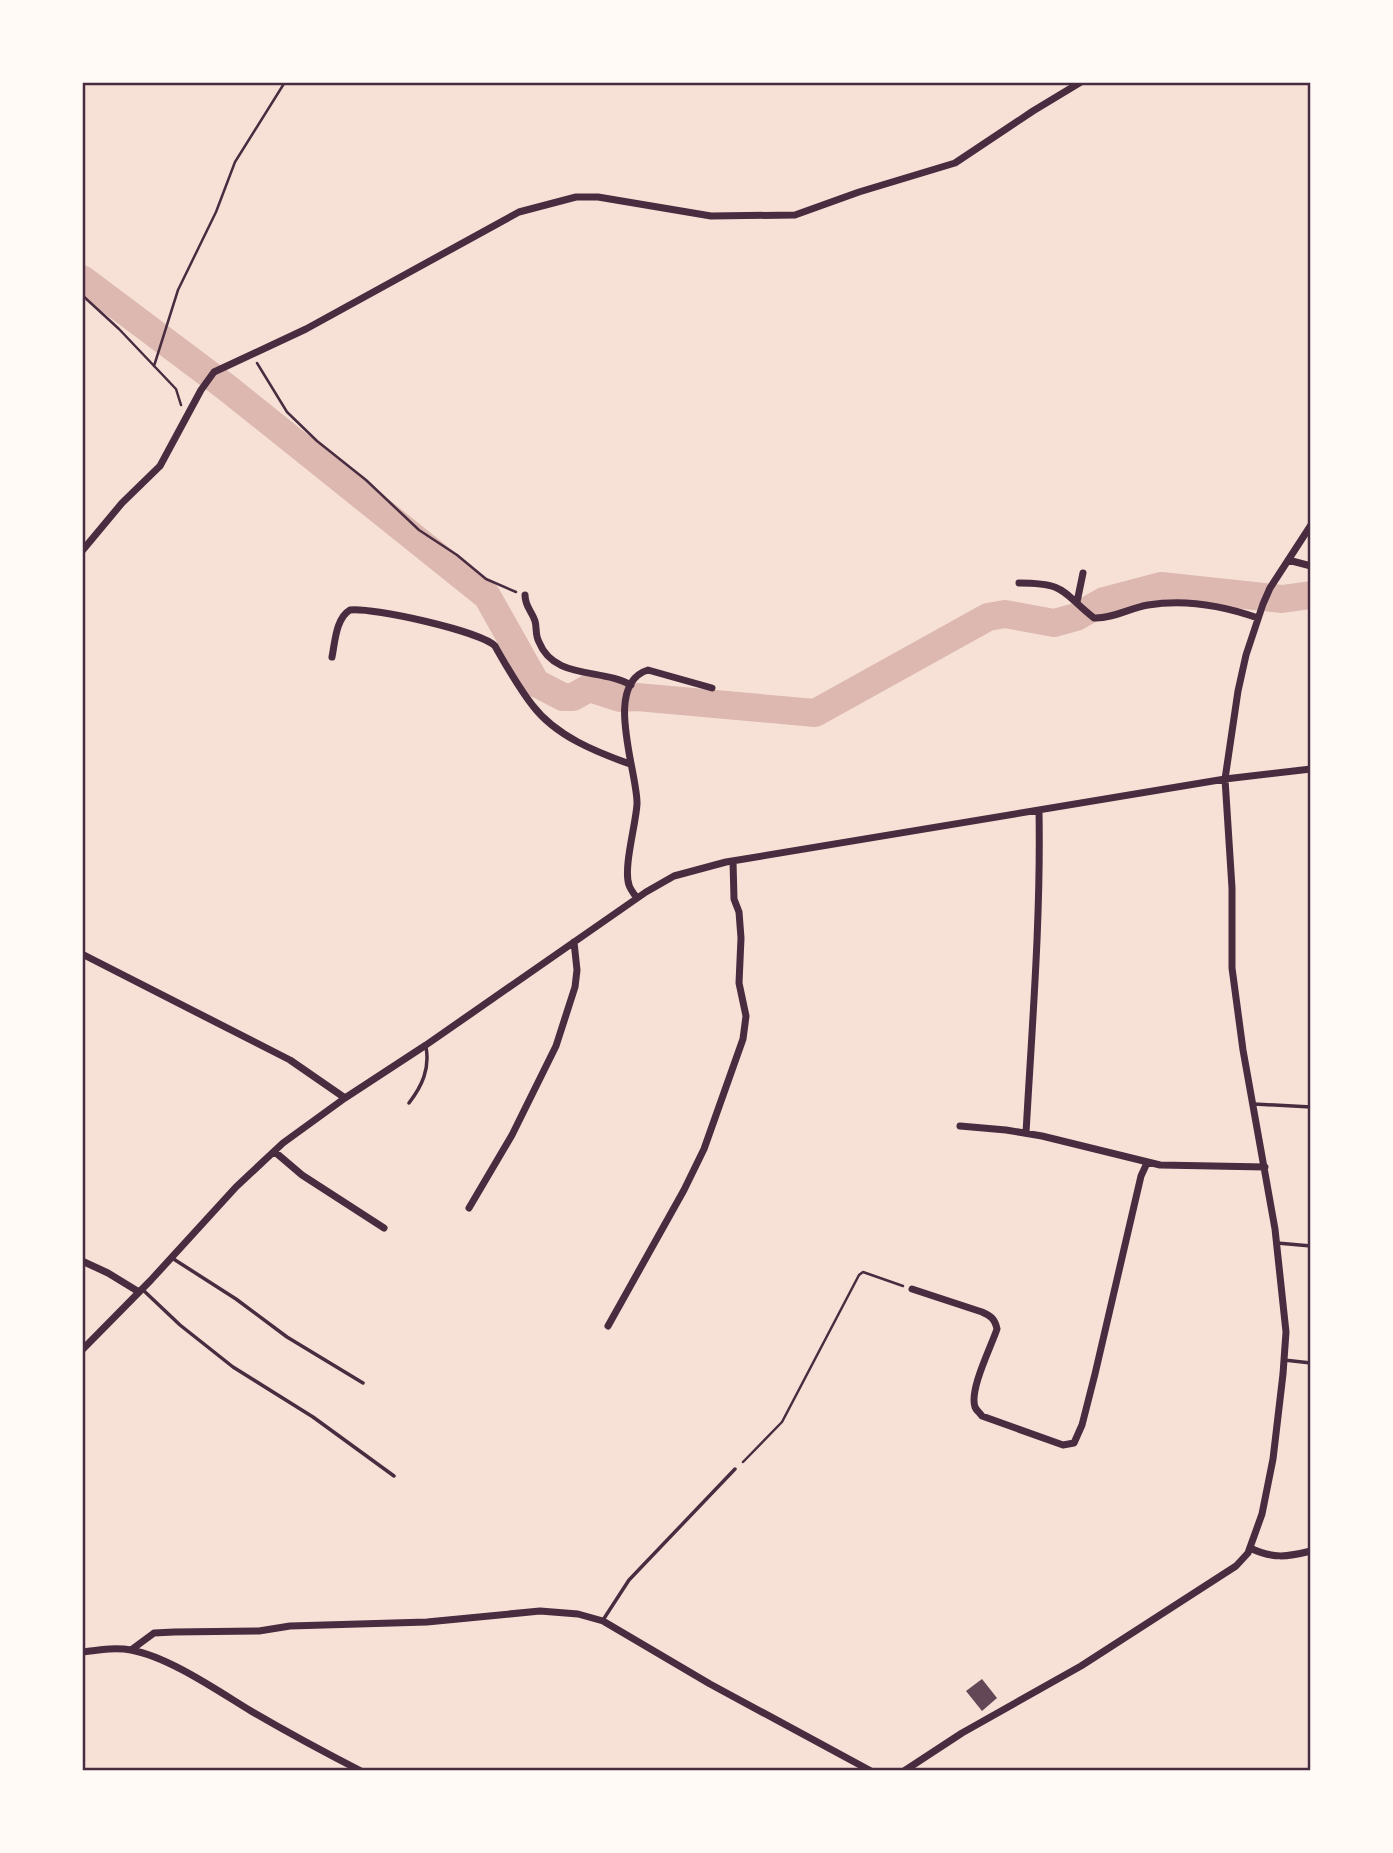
<svg xmlns="http://www.w3.org/2000/svg" width="1393" height="1853" font-family="'Noto Serif',serif">
	<style>
		.lines { fill: none; stroke-linecap: round; stroke-linejoin: round }
		.river { stroke: #dcb8b0; stroke-width: 28 }
		.building { fill: #644757 }
		.path { stroke: #4a2c40; stroke-width: 2.5 }
		.service { stroke: #4a2c40; stroke-width: 3.5 }
		.minor { stroke: #4a2c40; stroke-width: 7 }
		.neatline { fill: none; stroke: #4a2c40; stroke-width: 2.5 }
	</style>
	<rect width="100%" height="100%" fill="#f7e1d7"/>
	<g class="lines">
		<path class="river" d="M82,279L226,387L487,596L536,683L563,697H573L589,688L620,698L637,697L815,713L988,617L1005,614L1054,623L1076,617L1104,601L1161,586L1282,599L1311,595"/>
	</g>
	<path class="building" d="M982,1679L997,1698L982,1711L966,1691Z"/>
	<g class="lines">
		<path class="path" d="M82,295L119,329L176,389L181,405
			M257,363L287,412L317,441L366,480L419,530L457,555L486,579L516,592
			M154,366L178,290L216,212L235,162L285,82
			M743,1462L782,1422L859,1275L863,1272L903,1286"/>
		<path class="service" d="M409,1103C422,1086 430,1069 426,1047
			M1254,1104L1311,1107
			M1277,1243L1311,1246
			M172,1258L236,1299L287,1337L363,1383
			M142,1289L180,1325L233,1367L313,1417L394,1476
			M1284,1360L1311,1363
			M603,1620L629,1580L735,1469"/>
		<path class="minor" d="M82,551L122,503L160,466L201,390L214,372L306,329L519,212L576,197H598L711,216L795,215L859,192L955,163L1033,111L1081,82
			M1288,560L1311,566
			M1019,583C1067,583 1061,592 1094,618C1112,619 1130,608 1148,605C1184,599 1224,606 1258,618
			M525,595C525,607 532,611 535,621C537,628 535,635 539,642C554,680 602,668 631,685
			M1077,602L1083,573
			M332,657C335,642 336,618 350,610C372,607 480,631 495,646C507,667 518,687 533,706C556,736 596,752 630,764
			M637,898C634,894 630,889 629,885C623,868 636,824 637,804C638,773 602,684 648,670L712,688
			M82,954L290,1060L345,1098
			M960,1126L1006,1130L1042,1136L1160,1165L1265,1167
			M1026,1133C1032,1026 1041,918 1039,810
			M275,1152L302,1175L384,1228
			M469,1208L512,1135L556,1046L575,987L577,970L574,942
			M82,1261L108,1273L139,1292
			M912,1289L982,1312C991,1316 995,1319 997,1329C991,1347 969,1390 975,1407C976,1410 980,1413 982,1416L1063,1445L1074,1443L1082,1425L1095,1374L1141,1176L1147,1163
			M608,1326L684,1190L704,1149L743,1039L746,1016L739,983L741,938L739,912L734,899L733,861
			M82,1350L151,1280L236,1187L283,1143L345,1098L426,1045L646,892L674,876L726,862L1225,779L1311,769
			M1250,1548C1273,1559 1287,1557 1311,1551
			M131,1650L154,1633L174,1632L259,1631L290,1626L427,1622L540,1611L578,1614L603,1621L710,1684L871,1771
			M82,1652C98,1650 115,1647 131,1650C169,1657 218,1691 251,1711C287,1732 324,1752 361,1771
			M904,1771L962,1733L1081,1666L1236,1566L1248,1553L1262,1514L1273,1459L1283,1374L1286,1332L1275,1229L1243,1050L1232,968V888L1225,779L1238,691L1246,655L1263,604L1270,588L1311,525"/>
	</g>
	<rect width="1393" height="1853" fill="none" stroke="#fffaf5" stroke-width="168"/>
	<rect x="84" y="84" width="1225" height="1685" class="neatline"/>
</svg>
